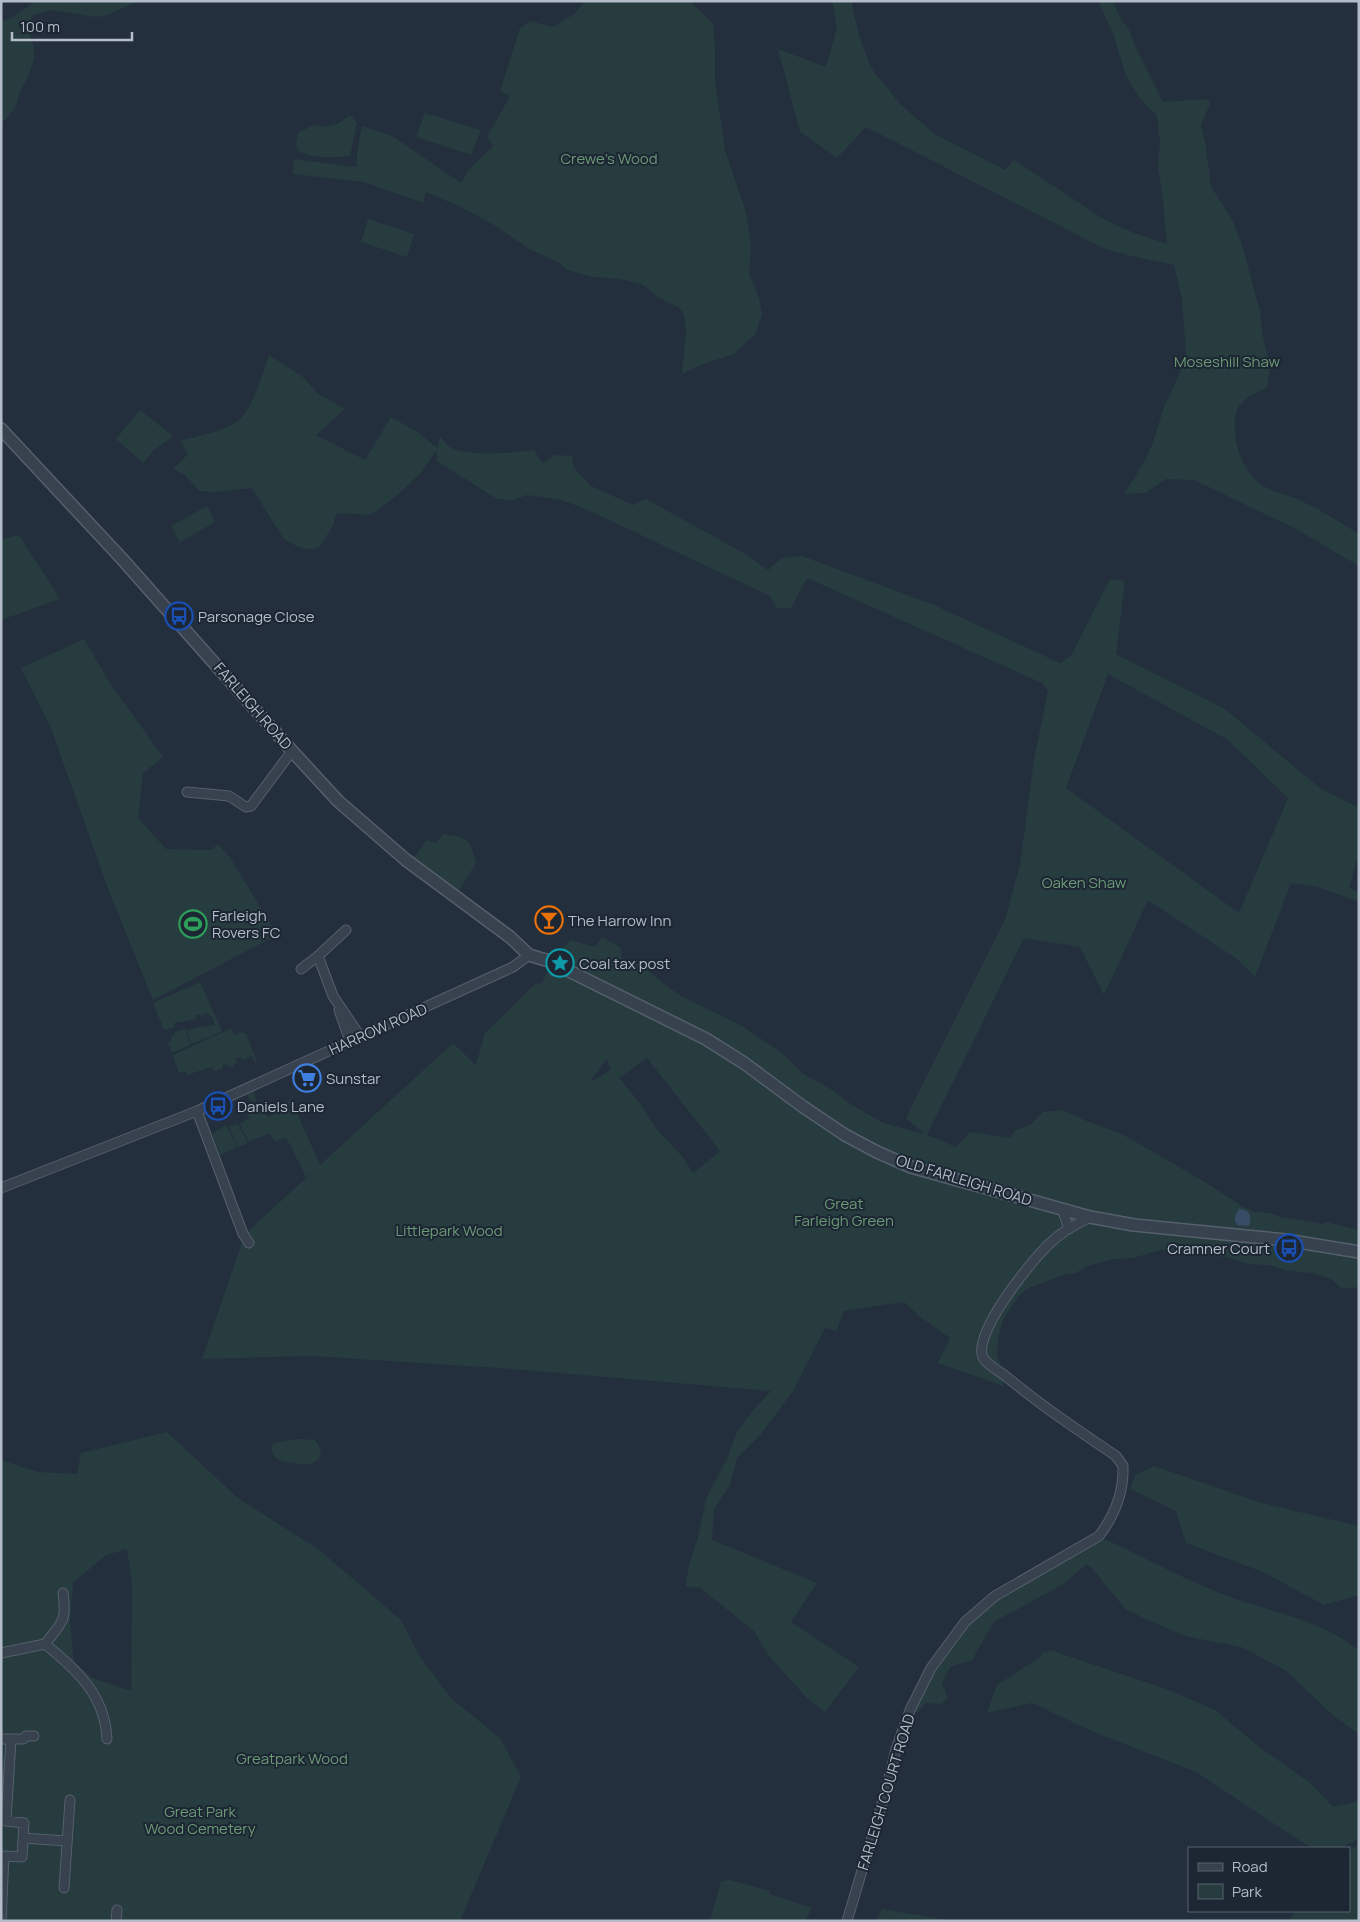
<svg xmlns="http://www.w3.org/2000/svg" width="1360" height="1922" font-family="Manrope,sans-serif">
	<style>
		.green { fill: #263c3f; fill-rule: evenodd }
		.water { fill: #394c67 }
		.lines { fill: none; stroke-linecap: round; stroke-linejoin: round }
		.minor-casing { stroke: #565f6c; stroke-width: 11 }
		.tertiary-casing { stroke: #565f6c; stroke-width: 14 }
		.minor { stroke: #38414e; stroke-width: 9 }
		.tertiary { stroke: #38414e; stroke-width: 11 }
		.labels { text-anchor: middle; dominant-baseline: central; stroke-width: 4; stroke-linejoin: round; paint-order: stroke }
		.park-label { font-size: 15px; fill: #6b9a76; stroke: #1d2633 }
		.poi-label { font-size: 15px; fill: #b4bcc9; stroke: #1d2633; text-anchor: start }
		.street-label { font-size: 15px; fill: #b4bcc9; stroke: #1d2633 }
	</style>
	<rect width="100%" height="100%" fill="#242f3e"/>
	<path class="green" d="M36,1H138L108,15L96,17L51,10L33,15C21,36 36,35 34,55C34,66 23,86 18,96C19,106 8,117 1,124V22L10,19Z
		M586,1H690L713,24L715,48V81L725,150L746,212L751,245L749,273L759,298L762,315L755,334L734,354L703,364L682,374L686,332L684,314L678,307L659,298L642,284L620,279L593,277L568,270L558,262L531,250L494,225L461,207L426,192L423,203L364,182L293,174L294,159L353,167L357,166V153L362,126L392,136L461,183L469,169L493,146L487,137L510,96L500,91L520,28L530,21L553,27L574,14Z
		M832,1H854L852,6L859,35L871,68L901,105L935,134L1005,170L1014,160L1105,220L1134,233L1167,244L1162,191L1158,167L1160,143L1157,116L1138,96L1125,73L1114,36L1098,1H1112L1122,21L1129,30L1137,50L1163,102L1208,99L1210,104L1201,125L1205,141L1211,187L1232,219L1243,248L1260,311L1262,333L1270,366L1267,388C1243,399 1233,403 1235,433C1237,455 1248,479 1269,489C1279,493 1289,495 1299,500C1320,509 1339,522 1359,534V566L1296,529L1194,480L1166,479L1145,493L1124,494L1144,462L1152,445L1164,407L1180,373L1186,355L1182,299L1174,265L1131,256L1103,248L866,127L837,158L800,132L778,49L826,67L837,28Z
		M425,113L481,130L471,155L416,137Z
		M350,115L357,123L350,156C331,158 315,159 298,151L296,145L298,133L313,125L325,127L338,124Z
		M368,219L414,234L407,257L361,242Z
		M269,355L303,377L318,394L345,409L316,435L365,460L391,417L419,433L437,448L440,437C444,440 447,446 451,448C472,457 511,453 534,450L542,463L555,455L572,456L574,468L591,486L633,505L646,499L747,555L768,570L782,558L802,556L934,605L1060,663L1071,656L1110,579L1125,581L1116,654L1225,709L1320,788L1359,808V852L1349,888L1359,892V902L1318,887L1291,883L1255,977L1237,959L1148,900L1104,995L1080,947L1024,938L927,1135L956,1147L970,1132L1010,1138L1015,1130L1030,1125L1043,1112L1062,1110L1084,1120L1122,1134L1205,1182L1245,1208L1255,1212L1270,1213L1280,1217L1323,1224L1326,1222L1359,1230V1287L1342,1289L1331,1279L1316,1274L1285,1270L1269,1265L1248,1264L1226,1257L1161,1250L1133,1258L1114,1259L1087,1266L1076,1273L1066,1274L1029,1288L1023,1292L1013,1304L1003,1320L998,1339L997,1355L1003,1373V1386L938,1363L950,1338L919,1316L904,1302L844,1311L836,1331L825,1328L793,1391L761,1434L737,1458L730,1485L714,1509L712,1540L817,1583L791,1622L859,1667L825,1712L807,1698L768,1655L754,1631L700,1588L686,1586L688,1569L698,1537L706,1499L728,1456L736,1434L750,1414L771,1391L512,1369L312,1356L202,1359L245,1234L318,1167L306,1177L286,1137L275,1142L270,1133L249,1142L240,1124L248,1119L252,1124L247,1114L259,1111L257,1106L255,1107L252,1101L249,1100L247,1094L253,1092L259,1106L260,1105L264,1114H266L268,1117L277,1112L278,1115L286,1110L283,1104L290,1101V1097L320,1165L453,1043L476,1065L485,1033L535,984L542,983L554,958L570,940L595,947L602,937L620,947L622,961L643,966L659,980L681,996L742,1026L783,1054L803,1074L829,1088L852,1105L883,1123L924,1134L906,1118L1005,920L1020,865L1034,760L1048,691L1042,683L807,578L791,608H777L770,596L590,511L562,500L527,495L513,500L497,499L437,461V449L422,472L396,496L375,512L368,515L338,513L334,518V524L320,546L314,550L298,547L283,538L252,488L215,492L199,491L185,475L173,469L188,454L180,441C197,436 227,431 240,419C253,407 263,372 269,355ZM1108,674L1228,740L1288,798L1239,913L1066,788ZM647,1058L720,1151L693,1173L682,1156L658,1131L640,1103L619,1078ZM607,1059L611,1069L602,1076L590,1081Z
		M140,410L173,436L154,450L143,463L116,439Z
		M207,506L215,522L180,542L171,526Z
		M19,535L60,599L1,620V539Z
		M84,639L110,683L163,757L143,773L138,818L166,849L211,850L218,844L231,859L277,935L153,1000L107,886L51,728L21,668Z
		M443,834C470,838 469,838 476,863L457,894L413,860L426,840L436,843Z
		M200,982L222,1031L212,1036L207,1026L215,1025L212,1016H210L208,1013L203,1014L204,1017L202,1018L201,1015H196L197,1019L174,1023V1027L164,1030L153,1003Z
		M206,1026L212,1036L202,1040L200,1037L201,1040L191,1044L187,1030Z
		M232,1028L234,1035L242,1032L246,1034L257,1061L255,1062L252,1056L242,1060L241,1057L235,1059L237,1063L233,1064L234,1067H229L228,1064L222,1065L223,1069L213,1071L212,1067L204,1069V1073L202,1070L187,1075L186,1071L179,1073L173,1055Z
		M186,1029L190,1045L172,1053L168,1042L172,1041L171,1036L175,1035V1032Z
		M238,1124L248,1143L238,1147L229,1126Z
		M226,1125L237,1147L220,1155L212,1134Z
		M167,1432L239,1499L318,1549L401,1620L419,1655L439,1682L452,1699L500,1738L521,1777L460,1921H1V1460L38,1472L77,1474L81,1453ZM127,1549L132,1584L131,1691L93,1678L74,1662L70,1624L73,1583L106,1555Z
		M297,1439L315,1440C330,1459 313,1468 295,1463C288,1462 282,1463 276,1458C273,1456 272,1452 271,1448L273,1443Z
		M1154,1466L1262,1503L1359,1526V1595L1324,1605L1263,1572L1186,1543L1176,1511L1130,1489L1135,1475Z
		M1105,1539C1143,1557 1182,1578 1222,1594C1267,1612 1321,1618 1359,1651V1734L1335,1717L1285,1670L1241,1647L1185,1636L1126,1610L1091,1567L1086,1564L1065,1583L994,1622L972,1660L950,1667L942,1683L948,1699L941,1704L925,1703L918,1712H913C925,1688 937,1663 954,1642C993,1594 1050,1566 1105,1539Z
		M1050,1650L1169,1690L1215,1710L1262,1749L1309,1782L1333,1807L1359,1801V1839L1340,1848H1311L1196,1772L1094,1732L1032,1703L987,1713L997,1685L1042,1656L1043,1651L1047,1653Z
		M1359,1845V1921H1288L1296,1911H1349V1851Z
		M730,1880L770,1891L769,1894L812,1908L805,1921H710L721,1881Z
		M882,1909L953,1921H876Z"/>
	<path class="water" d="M1239,1209C1250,1210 1252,1215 1249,1226L1237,1225C1233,1219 1235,1215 1239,1209Z"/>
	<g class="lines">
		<g class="minor-casing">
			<path id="minor" d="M187,792L229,796L246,807L251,806L292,751
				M318,956L333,996L360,1036
				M301,969L318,956L346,930
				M339,1010L350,1041
				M197,1111L243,1234L249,1243
				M1,1188L197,1111L513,967L529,955
				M1062,1209L1069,1229
				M45,1644C77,1670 105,1695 107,1739
				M1,1653L45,1644C62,1622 67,1622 63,1593
				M1,1739H23L26,1736H34
				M23,1838L66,1841
				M64,1888L70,1800
				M1,1921L4,1856L22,1857L24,1823L6,1821L11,1739
				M116,1921L117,1910
				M847,1921L886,1790L896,1749L910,1710L931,1668L965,1622L995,1596L1099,1536C1115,1515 1124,1492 1123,1466L1116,1456C1079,1431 1042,1406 1008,1378C1001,1372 990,1367 984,1359C969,1337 1032,1260 1049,1244C1061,1232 1075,1225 1090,1217"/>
		</g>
		<g class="tertiary-casing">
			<path id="tertiary" d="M1,429L123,560L292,751L338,801L406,860L510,937L529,955L549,961L706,1039L744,1063L802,1106L845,1135L877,1152L911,1167L1090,1217L1134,1225L1286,1240L1359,1252"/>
		</g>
		<use href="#minor" class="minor"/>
		<use href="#tertiary" class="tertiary"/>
	</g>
	<defs>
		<g id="bus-ring" transform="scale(1.4375)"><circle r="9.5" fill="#1d2633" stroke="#1a4fb4" stroke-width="1.5"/><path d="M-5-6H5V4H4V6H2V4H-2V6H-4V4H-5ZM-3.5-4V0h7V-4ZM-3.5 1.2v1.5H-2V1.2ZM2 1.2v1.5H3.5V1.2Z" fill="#1a4fb4"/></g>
		<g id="bar-ring" transform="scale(1.4375)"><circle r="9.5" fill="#1d2633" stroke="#e8710a" stroke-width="1.5"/><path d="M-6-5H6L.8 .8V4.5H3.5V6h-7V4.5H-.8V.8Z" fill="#e8710a"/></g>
		<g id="stadium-ring" transform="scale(1.4375)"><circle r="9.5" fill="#1d2633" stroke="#2e9e5b" stroke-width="1.5"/><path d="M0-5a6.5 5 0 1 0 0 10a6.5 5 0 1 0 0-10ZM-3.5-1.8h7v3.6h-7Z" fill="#2e9e5b"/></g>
		<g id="sight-ring" transform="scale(1.4375)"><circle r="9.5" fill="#1d2633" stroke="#0f9aa8" stroke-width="1.5"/><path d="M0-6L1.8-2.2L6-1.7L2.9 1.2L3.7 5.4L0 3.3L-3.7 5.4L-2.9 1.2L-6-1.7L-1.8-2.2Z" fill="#0f9aa8"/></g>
		<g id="supermarket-ring" transform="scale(1.4375)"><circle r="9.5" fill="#1d2633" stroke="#3f7fe0" stroke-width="1.5"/><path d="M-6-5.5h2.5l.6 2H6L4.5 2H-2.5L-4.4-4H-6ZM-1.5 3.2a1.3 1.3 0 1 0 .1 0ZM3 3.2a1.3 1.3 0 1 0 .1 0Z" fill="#3f7fe0"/></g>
	</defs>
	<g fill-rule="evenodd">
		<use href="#bus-ring" x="179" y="616"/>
		<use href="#bar-ring" x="549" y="920"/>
		<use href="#stadium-ring" x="193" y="924"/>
		<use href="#sight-ring" x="560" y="963"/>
		<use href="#supermarket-ring" x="307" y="1078"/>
		<use href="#bus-ring" x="218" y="1106"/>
		<use href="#bus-ring" x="1289" y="1248"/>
	</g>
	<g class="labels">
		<g class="park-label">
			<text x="609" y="158">Crewe's Wood</text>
			<text x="1227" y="361">Moseshill Shaw</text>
			<text x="1084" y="882">Oaken Shaw</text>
			<text x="844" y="1203">Great<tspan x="844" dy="17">Farleigh Green</tspan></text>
			<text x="449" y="1230">Littlepark Wood</text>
			<text x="292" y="1758">Greatpark Wood</text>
			<text x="200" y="1811">Great Park<tspan x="200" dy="17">Wood Cemetery</tspan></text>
		</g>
		<g class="poi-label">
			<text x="198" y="616">Parsonage Close</text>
			<text x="212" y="915">Farleigh<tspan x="212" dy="17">Rovers FC</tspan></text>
			<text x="568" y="920">The Harrow Inn</text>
			<text x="579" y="963">Coal tax post</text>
			<text x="326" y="1078">Sunstar</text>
			<text x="237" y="1106">Daniels Lane</text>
			<text x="1270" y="1248" text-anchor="end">Cramner Court</text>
		</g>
		<g class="street-label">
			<text transform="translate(253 706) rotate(49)">FARLEIGH ROAD</text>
			<text transform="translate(378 1029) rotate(-24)">HARROW ROAD</text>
			<text transform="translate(964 1180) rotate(17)">OLD FARLEIGH ROAD</text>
			<text transform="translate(886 1792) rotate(-73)">FARLEIGH COURT ROAD</text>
		</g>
	</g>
	<rect width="1360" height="1922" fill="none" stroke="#b4bcc9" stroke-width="5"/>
	<rect x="1188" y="1847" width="162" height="65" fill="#1d2633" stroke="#59626f"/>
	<rect x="1198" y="1863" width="25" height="8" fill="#38414e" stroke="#59626f"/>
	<text x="1232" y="1872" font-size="15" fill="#b4bcc9">Road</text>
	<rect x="1198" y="1884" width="25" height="15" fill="#263c3f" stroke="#59626f"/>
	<text x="1232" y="1897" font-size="15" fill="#b4bcc9">Park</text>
	<path d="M12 32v8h120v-8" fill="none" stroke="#b4bcc9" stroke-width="2.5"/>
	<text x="20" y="32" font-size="15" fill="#b4bcc9" stroke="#1d2633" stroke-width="4" paint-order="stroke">100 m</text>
</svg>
